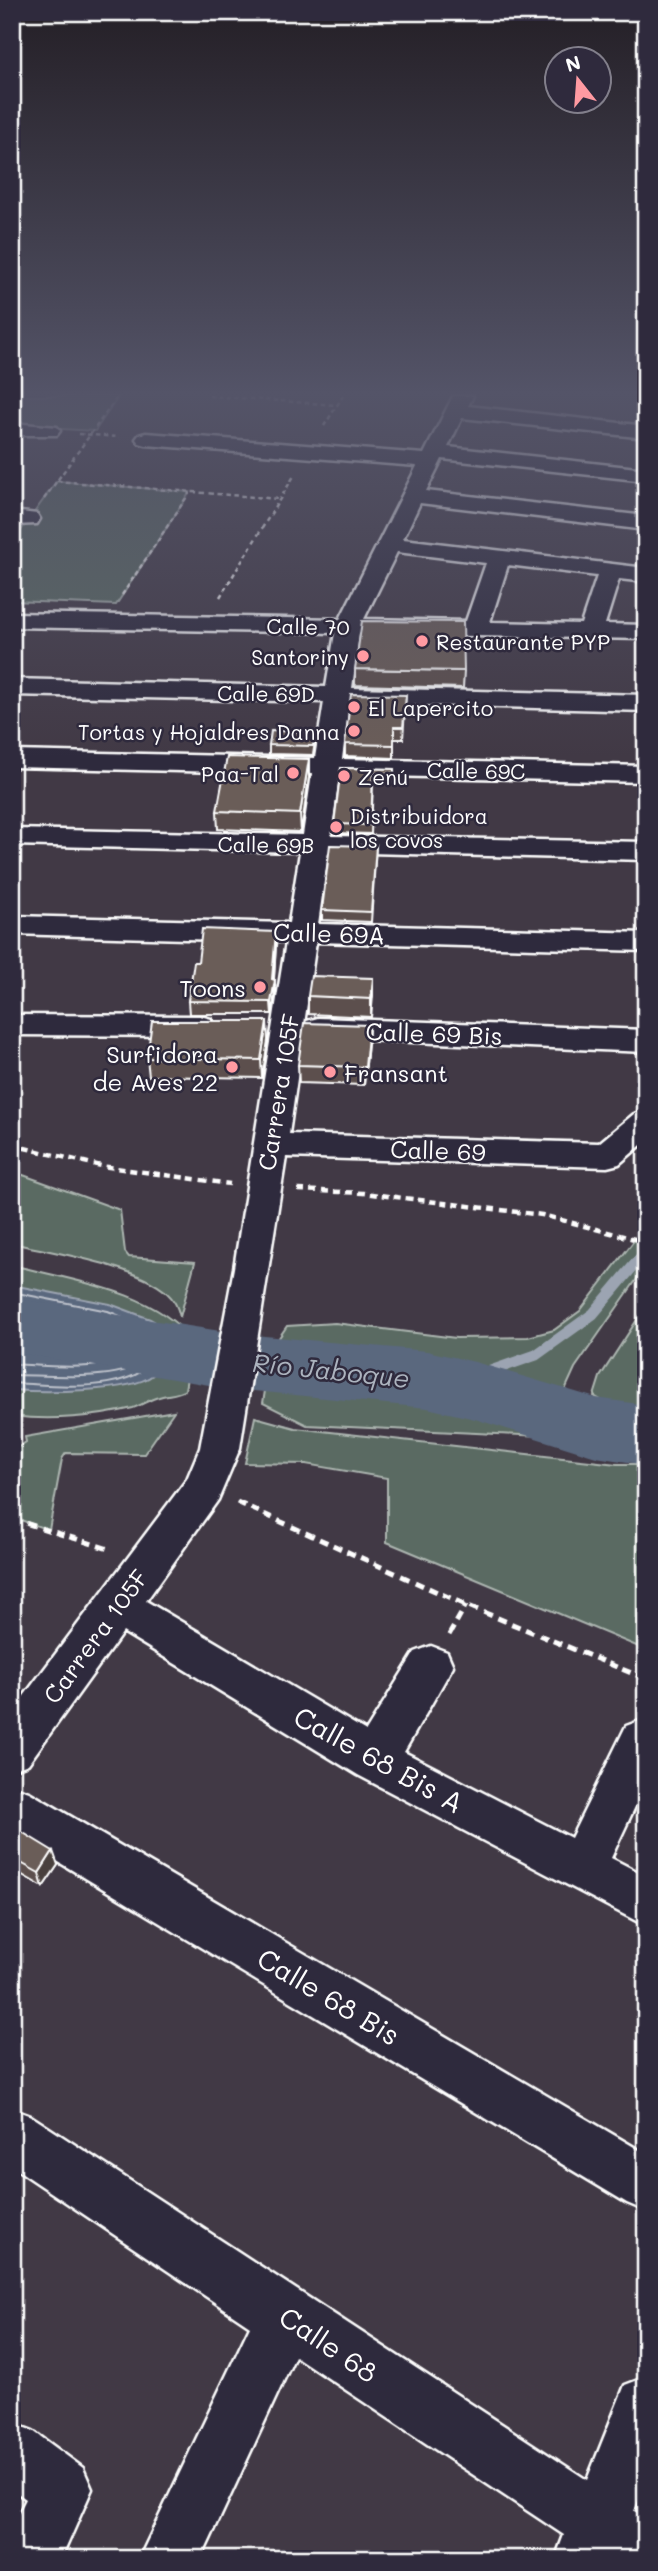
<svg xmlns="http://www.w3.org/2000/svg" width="658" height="2571" font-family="Mali,sans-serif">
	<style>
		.green { fill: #5a6b62; stroke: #acb5b0; stroke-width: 2 }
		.water { fill: #5a677e; stroke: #9ca4b2; stroke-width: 2 }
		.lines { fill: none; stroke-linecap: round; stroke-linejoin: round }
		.shore { stroke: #bdc2cb; stroke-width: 2 }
		.stream { stroke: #9ca4b2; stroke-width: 11 }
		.river { fill: #5a677e; fill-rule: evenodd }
		.minor-casing { stroke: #fff; stroke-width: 5 }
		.path-far2 { stroke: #fff; stroke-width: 2.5; stroke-dasharray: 4.5 3.5; stroke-linecap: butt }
		.path-far1 { stroke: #fff; stroke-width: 4.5; stroke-dasharray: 7 5; stroke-linecap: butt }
		.path { stroke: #fff; stroke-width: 5; stroke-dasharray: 9 6; stroke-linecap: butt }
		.minor { fill: #2f2a3d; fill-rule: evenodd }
		.wall { fill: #5b504d; stroke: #fff; stroke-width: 2 }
		.shaded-wall { fill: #4a413e; stroke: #fff; stroke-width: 2 }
		.building { fill: #6a5d59; stroke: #fff; stroke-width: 2 }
		.poi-dot { fill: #ff9aa2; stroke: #2f2a3d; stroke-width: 2.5 }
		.labels { text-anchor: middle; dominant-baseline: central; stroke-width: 5; stroke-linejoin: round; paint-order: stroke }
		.far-street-label { font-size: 21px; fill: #fff; stroke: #2f2a3d }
		.far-poi-label { font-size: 21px; fill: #fff; stroke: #2f2a3d; text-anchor: start }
		.street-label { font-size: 24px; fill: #fff; stroke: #2f2a3d }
		.poi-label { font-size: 24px; fill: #fff; stroke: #2f2a3d; text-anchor: end }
		.water-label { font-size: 26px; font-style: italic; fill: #acb3be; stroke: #2f2a3d }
		.near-street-label { font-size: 28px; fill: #fff; stroke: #2f2a3d }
	</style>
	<rect width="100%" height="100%" fill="#413945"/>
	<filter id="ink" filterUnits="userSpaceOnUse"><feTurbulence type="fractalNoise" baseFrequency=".0143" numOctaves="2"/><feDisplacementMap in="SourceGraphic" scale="14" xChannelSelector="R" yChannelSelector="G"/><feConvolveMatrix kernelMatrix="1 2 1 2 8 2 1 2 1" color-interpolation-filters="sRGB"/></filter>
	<g filter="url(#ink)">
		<path class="green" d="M12,396H119L95,431L12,426Z
			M57,481L190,492L116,605L12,601V543Z
			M12,1171L120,1210L125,1252L129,1257L195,1262L180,1317C178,1308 174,1299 167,1293C136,1265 54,1253 12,1243Z
			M646,1225V1266L575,1368L565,1390C582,1417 616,1419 646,1421V1441L307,1425L263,1403L272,1348L287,1326L335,1323L456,1338L528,1337L554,1330L580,1311Z
			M12,1265C73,1281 150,1289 193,1340L185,1390C176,1395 169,1394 159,1397C150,1399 142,1405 133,1408C96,1417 50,1421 12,1416Z
			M646,1306V1409L615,1408L594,1396L600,1377Z
			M174,1411L144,1454L66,1453L62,1459L49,1530L12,1517V1446L17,1448L26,1442L25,1437Z
			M255,1417L295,1428L617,1464H646V1650L387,1542V1478L306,1464L245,1463Z"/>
		<path class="water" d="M12,1285L110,1304L150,1319L168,1329L174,1349C168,1358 162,1368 153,1375C131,1393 42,1392 12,1390Z"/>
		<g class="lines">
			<path class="shore" d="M12,1292L108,1311L161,1333L166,1347C139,1397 60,1385 12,1383
				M12,1301L106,1319L154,1339L156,1346C152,1352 148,1359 143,1363C113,1382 46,1375 12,1375
				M12,1312C38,1317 127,1329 142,1347C110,1375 51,1366 12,1364"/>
			<path class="stream" d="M451,1385L536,1355L593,1314L646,1251"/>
			<path class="river" d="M12,1298L233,1333L427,1351L475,1362L596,1398L646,1405V1465L596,1457L475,1419L427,1408L233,1389L12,1352Z"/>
			<g class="minor-casing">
				<path id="minor" d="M453,396H473L468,406L646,426V438L462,418L448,447L646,469V481L442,459L426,491L646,516V530L420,503L403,539L646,568V582L619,579L605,624L646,625V639L359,634L352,688L646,695V711L349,703L342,759L646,766V782L339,775L331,836L646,842V860L328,852L318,924L646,933V951L316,942L304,1024L307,1021L318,1018L646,1030V1052L318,1038L307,1035L304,1030L289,1134L599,1143L634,1114L646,1110V1141L619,1164L607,1167L286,1157L240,1448L218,1500L146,1601L366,1731L415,1652L431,1646L447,1652L453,1666L404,1752L571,1838L626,1726L642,1720L646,1721V1783L611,1858L646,1876V1926L358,1775L123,1632L28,1764L12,1770V1712L187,1479L200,1448L234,1268L286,942L12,934V916L289,923L300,852L12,845V829L303,835L312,774L12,767V751L315,758L324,702L12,695V679L326,687L335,633L12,627V613L340,619L417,466L146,445L139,443L136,439L139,435L146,433L424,454ZM397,552L486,563L466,621L364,619ZM508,565L597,576L581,624L490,622Z
					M12,423L57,427L60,431L57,435H12Z
					M12,511L37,514L40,519L37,524L12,525Z
					M12,1015L200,1016L211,1019L216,1026L211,1033L200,1036L12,1035Z
					M12,1786L29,1792L646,2154V2211L627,2203L12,1834Z
					M12,2109L31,2116L587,2480L625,2385L646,2377V2481L634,2511L646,2518V2559H555L564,2535L295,2356L201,2559H139L250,2326L12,2166Z
					M12,2423L33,2431L83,2468L92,2489L61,2559H12V2527L26,2499L12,2489Z"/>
			</g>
			<path class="path-far2" d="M209,396L337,405
				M324,426L343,396
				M79,434L119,437
				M57,481L279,499
				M44,499L118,396
				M122,595L190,492
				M220,597L294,476"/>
			<path class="path-far1" d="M12,1145L101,1166L230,1184
				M298,1190L363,1193L542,1215L646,1242"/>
			<path class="path" d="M237,1502L466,1605L646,1679
				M12,1519L112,1550
				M449,1635L466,1605"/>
			<use href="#minor" class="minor"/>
		</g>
		<path class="wall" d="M355,669L464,671L463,688L355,685Z
			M406,695L403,739H394V758L345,756V744Z
			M315,732V742L313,755L269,754V745Z
			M341,768L394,769L393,783L373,782L371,834L334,833V824Z
			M309,777L301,832L218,829L217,811Z
			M376,846L371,922L322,920V910Z
			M276,932V944L274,980H275V992L272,1014H189L188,1001L198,962Z
			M373,978L371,1017L308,1014V996Z
			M369,1025L368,1043L364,1085L299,1083L298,1065Z
			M268,1040L262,1078L149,1076L147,1058Z
			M12,1826L58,1865L43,1887L12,1869Z"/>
		<path class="shaded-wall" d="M309,759V777L301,832L300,814Z
			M276,932V944L273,992L272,979Z
			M373,978V996L371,1017V999Z
			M275,980V992L272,1014L271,1002Z
			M267,1021L268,1040L262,1078L261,1060Z
			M369,1025L368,1043L364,1085L365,1067Z
			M53,1851L58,1865L43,1887L39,1873Z"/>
		<path class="building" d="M362,621L463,622L464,671L355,669Z
			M351,694L406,695L403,727H394V745L345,744Z
			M271,731L315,732L313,746L269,745Z
			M227,757L309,759L300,814L217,811Z
			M341,768L394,769V773H373L371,825L334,824Z
			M330,845L376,846L371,912L322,910Z
			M202,929L276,932L272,979L275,980L271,1002L188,1001L194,962H198Z
			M311,976L373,978L371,999L308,996Z
			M152,1021H267L261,1060L147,1058Z
			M304,1023L369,1025L365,1067L298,1065Z
			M12,1826L53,1851L39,1873L12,1858Z"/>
	</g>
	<linearGradient id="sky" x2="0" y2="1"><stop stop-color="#241f26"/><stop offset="0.52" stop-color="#545468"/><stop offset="1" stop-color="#545468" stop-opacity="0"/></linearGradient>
	<rect width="658" height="756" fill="url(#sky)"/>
	<g class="poi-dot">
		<circle cx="422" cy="641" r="7"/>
		<circle cx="363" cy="656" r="7"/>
		<circle cx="354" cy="707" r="7"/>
		<circle cx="354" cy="731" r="7"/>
		<circle cx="293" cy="773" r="7"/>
		<circle cx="344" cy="776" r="7"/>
		<circle cx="336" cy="827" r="7"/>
		<circle cx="260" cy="987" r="7"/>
		<circle cx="232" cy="1067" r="7"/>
		<circle cx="330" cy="1072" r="7"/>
	</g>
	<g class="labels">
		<g class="far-street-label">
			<text transform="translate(308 626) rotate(1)">Calle 70</text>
			<text transform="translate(266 693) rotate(1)">Calle 69D</text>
			<text transform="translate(476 770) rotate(1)">Calle 69C</text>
			<text transform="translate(266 844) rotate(1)">Calle 69B</text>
		</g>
		<g class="far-poi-label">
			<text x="436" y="641">Restaurante PYP</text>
			<text x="349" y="656" text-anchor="end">Santoriny</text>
			<text x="368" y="707">El Lapercito</text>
			<text x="340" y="731" text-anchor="end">Tortas y Hojaldres Danna</text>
			<text x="279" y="773" text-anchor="end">Paa-Tal</text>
			<text x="358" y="776">Zenú</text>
			<text x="350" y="815">Distribuidora<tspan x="350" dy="24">los covos</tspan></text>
		</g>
		<g class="street-label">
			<text transform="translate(329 933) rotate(2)">Calle 69A</text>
			<text transform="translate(434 1033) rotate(2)">Calle 69 Bis</text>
			<text transform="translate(278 1092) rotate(-81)">Carrera 105F</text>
			<text transform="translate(438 1150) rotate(2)">Calle 69</text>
			<text transform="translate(95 1636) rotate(-54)">Carrera 105F</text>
		</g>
		<g class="poi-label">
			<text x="246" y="987">Toons</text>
			<text x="218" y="1053">Surfidora<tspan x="218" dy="28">de Aves 22</tspan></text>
			<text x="344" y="1072" text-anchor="start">Fransant</text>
		</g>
		<g class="water-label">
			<text transform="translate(331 1370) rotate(6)">Río Jaboque</text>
		</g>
		<g class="near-street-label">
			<text transform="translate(379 1759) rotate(29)">Calle 68 Bis A</text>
			<text transform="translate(329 1996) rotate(31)">Calle 68 Bis</text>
			<text transform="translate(329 2344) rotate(34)">Calle 68</text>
		</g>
	</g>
	<rect width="658" height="2571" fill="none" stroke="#2f2a3d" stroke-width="42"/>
	<rect x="21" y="21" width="616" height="2529" fill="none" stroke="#fff" stroke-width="2.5" filter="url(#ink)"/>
	<g transform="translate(578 80) rotate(343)"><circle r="33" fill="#2f2a3d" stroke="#827f8b" stroke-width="2"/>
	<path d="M0-5L12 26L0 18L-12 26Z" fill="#ff9aa2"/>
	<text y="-10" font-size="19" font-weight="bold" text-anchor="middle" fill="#ffffff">N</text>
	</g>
</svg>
